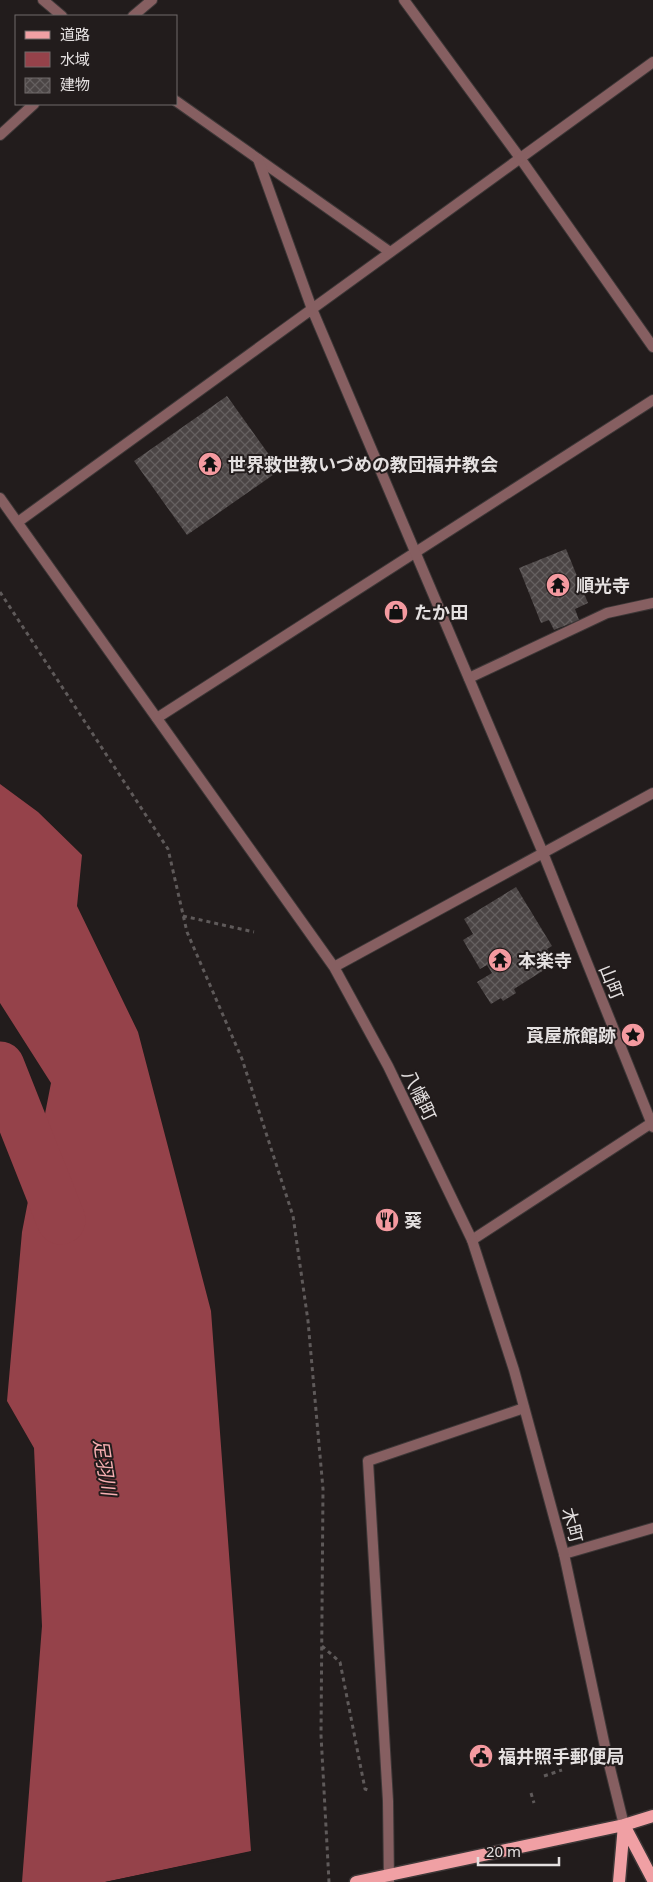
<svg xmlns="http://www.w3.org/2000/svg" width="653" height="1882" font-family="'Noto Sans','Noto Sans JP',sans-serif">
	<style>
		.water { fill: #95424a }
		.pier { fill: #221c1c }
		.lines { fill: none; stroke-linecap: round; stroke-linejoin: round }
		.river { stroke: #95424a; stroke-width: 49 }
		.building { fill: url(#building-cross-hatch) }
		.service-casing { stroke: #3d3737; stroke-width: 12 }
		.minor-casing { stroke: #3d3737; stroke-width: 12 }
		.tertiary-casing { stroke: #3d3737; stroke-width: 12 }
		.primary-casing { stroke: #3d3737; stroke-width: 15 }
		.path { stroke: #5f5a5a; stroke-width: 3; stroke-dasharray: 4 4; stroke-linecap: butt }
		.service { stroke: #865f61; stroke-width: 10 }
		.minor { stroke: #865f61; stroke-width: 10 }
		.tertiary { stroke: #865f61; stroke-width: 10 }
		.primary { stroke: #f0a0a4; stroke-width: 12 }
		.labels { text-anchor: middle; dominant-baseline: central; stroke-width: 4; stroke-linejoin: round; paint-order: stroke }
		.poi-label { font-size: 18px; font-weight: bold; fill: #e4e0e0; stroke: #221c1c; text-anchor: start }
		.street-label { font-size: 18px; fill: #e4e0e0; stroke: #221c1c }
		.water-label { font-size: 19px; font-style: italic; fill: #f8b0b3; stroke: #221c1c }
	</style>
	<defs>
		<pattern id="building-cross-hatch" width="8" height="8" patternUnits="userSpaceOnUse" patternTransform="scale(1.25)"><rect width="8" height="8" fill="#4b4545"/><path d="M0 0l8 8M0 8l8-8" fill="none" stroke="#656060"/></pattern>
	</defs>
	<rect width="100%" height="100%" fill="#221c1c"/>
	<path class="water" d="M0,784L38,812L82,855L77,906L138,1032L211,1311L251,1851L105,1882H22L42,1626L34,1448L7,1401L22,1232L51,1083L0,1003Z"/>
	<path class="pier" d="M254,1851L252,1854L117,1882H105Z"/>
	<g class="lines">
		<path class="river" d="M0,1066L61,1220"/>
	</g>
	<path class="building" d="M227,396L280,470L187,535L134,461Z
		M566,549L588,603L575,609L579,620L554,630L549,620L541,623L519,568Z
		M516,887L552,946L547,949L555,963L514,989L516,993L503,1001L501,998L491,1004L477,982L492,973L487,965L480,969L463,940L473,934L464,919Z"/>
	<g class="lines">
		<g class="service-casing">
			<path id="service" d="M469,678L607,613L653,603
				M564,1554L653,1528"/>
		</g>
		<g class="minor-casing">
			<path id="minor" d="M43,0L62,16
				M404,0L520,158L653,347
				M133,16L152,0
				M176,101L390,252
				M0,135L34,104
				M157,718L653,400
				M472,1240L653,1122
				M389,1882L388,1801L368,1461L524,1408"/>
		</g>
		<g class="tertiary-casing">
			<path id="tertiary" d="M258,159L312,309L543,853L653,1127
				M0,498L334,967L388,1066L472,1240L514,1370L564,1554L607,1756L624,1825
				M18,522L653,62
				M334,967L653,793"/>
		</g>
		<g class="primary-casing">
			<path id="primary" d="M624,1825L653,1880
				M356,1882L624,1825L653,1816
				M619,1882L624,1825"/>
		</g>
		<path class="path" d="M0,592L168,849L187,932L242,1059L293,1216L308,1321L323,1489L321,1735L329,1882
			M183,916L254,932
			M322,1646L340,1662L365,1789L368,1790
			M544,1776L562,1770
			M531,1793L534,1803"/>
		<use href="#service" class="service"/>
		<use href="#minor" class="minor"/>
		<use href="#tertiary" class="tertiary"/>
		<use href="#primary" class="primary"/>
	</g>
	<defs>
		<g id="temple-disc" transform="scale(1.25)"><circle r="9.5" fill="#f49aa0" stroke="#221c1c"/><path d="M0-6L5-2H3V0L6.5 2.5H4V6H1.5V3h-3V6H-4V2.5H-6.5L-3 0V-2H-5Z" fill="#111"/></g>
		<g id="shop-disc" transform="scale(1.25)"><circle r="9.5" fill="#f49aa0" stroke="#221c1c"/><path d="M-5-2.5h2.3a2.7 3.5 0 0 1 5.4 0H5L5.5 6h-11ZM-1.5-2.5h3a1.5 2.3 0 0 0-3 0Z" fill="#111"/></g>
		<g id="sight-disc" transform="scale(1.25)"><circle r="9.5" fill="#f49aa0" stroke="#221c1c"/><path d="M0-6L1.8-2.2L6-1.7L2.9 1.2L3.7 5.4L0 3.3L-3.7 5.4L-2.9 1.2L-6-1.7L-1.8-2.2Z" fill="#111"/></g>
		<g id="restaurant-disc" transform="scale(1.25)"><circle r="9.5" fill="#f49aa0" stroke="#221c1c"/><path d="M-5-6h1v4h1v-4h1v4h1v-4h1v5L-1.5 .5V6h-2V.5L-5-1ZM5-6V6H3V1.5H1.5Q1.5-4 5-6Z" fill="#111"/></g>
		<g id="civic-disc" transform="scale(1.25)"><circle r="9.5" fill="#f49aa0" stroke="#221c1c"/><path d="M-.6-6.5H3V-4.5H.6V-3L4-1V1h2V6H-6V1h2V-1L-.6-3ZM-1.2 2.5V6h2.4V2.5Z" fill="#111"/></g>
	</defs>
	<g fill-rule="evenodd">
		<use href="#temple-disc" x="210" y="464"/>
		<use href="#temple-disc" x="558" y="585"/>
		<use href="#shop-disc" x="396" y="612"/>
		<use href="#temple-disc" x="500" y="960"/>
		<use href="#sight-disc" x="633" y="1035"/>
		<use href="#restaurant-disc" x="387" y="1220"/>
		<use href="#civic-disc" x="481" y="1756"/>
	</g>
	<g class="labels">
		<g class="poi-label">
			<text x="228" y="464">世界救世教いづめの教団福井教会</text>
			<text x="576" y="585">順光寺</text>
			<text x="414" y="612">たか田</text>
			<text x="518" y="960">本楽寺</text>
			<text x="616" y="1035" text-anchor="end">莨屋旅館跡</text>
			<text x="404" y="1220">葵</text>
			<text x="498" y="1756">福井照手郵便局</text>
		</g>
		<g class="street-label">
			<text transform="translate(612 982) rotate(68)">山町</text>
			<text transform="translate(420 1095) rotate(64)">八幡町</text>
			<text transform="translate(573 1525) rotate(75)">木町</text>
		</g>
		<g class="water-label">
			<text transform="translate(105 1467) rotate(81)">足羽川</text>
		</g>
	</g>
	<rect x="15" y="15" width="162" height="90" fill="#221c1c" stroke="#706a6a"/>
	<rect x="25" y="31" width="25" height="8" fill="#f0a0a4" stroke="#706a6a"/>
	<text x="60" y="40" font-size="15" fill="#e4e0e0">道路</text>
	<rect x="25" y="52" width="25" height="15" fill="#95424a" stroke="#706a6a"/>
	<text x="60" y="65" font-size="15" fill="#e4e0e0">水域</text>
	<rect x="25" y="78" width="25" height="15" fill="url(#building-cross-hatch)" stroke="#706a6a"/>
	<text x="60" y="90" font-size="15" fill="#e4e0e0">建物</text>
	<path d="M478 1857v8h81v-8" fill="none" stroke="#e4e0e0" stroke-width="2.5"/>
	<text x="486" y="1857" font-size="15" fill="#e4e0e0" stroke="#221c1c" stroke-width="4" paint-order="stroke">20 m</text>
</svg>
